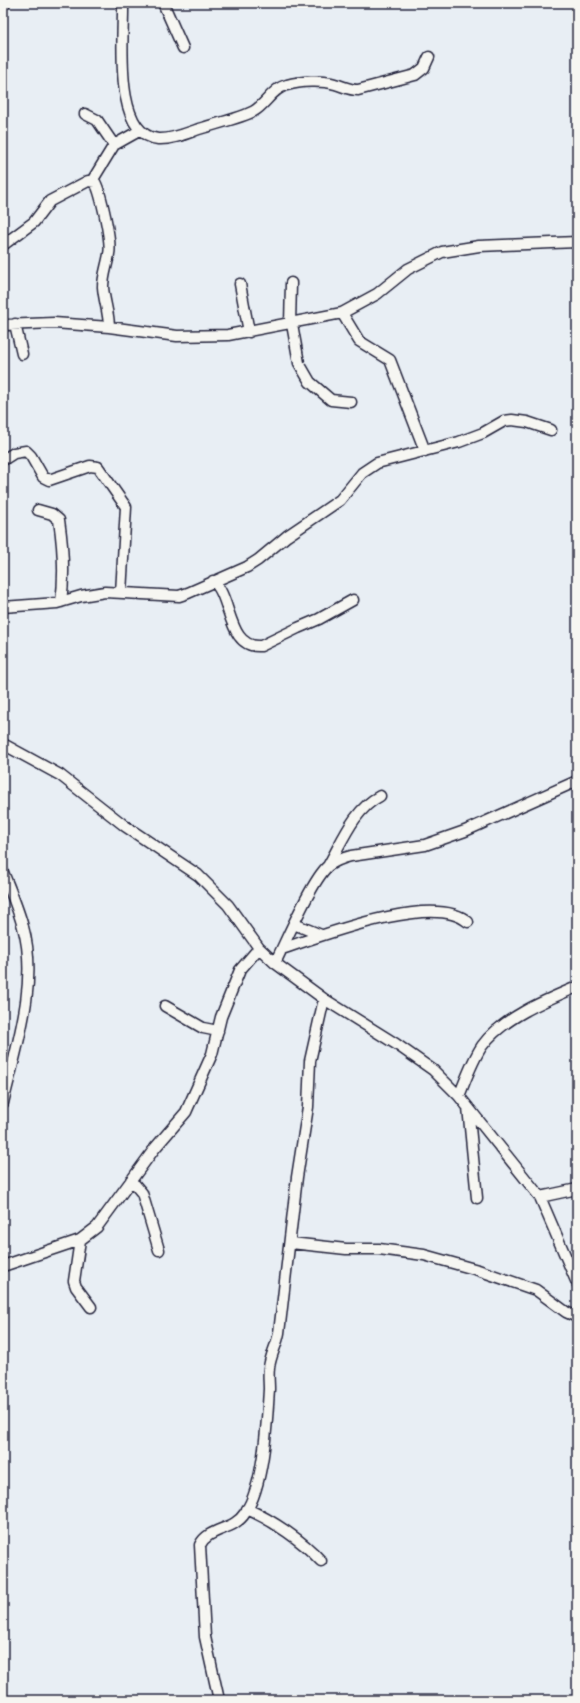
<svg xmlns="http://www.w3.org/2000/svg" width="580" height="1703" font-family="Mynerve,sans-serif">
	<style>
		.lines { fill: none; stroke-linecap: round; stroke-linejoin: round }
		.minor-casing { stroke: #22223b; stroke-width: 13 }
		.minor { stroke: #f6f6f2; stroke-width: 10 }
	</style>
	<rect width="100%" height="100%" fill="#e8eef4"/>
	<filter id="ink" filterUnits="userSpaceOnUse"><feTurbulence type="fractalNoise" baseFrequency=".025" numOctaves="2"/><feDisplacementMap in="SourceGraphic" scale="8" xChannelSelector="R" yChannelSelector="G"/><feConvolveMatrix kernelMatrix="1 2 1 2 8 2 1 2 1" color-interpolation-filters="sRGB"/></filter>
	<g filter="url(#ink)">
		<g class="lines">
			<g class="minor-casing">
				<path id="minor" d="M123,3C124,36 112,134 158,139C170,140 185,134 196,130C210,125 242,118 254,111C266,104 273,88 287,85C300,81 322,80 335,84C343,86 349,90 358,90L415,75L424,68L429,57
					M163,3L183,48
					M3,4L5,3
					M85,114L97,120L114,145
					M92,181L114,145L139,131
					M3,245L34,222L50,201L88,181L95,182C101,193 112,242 109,254C107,266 103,276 103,287C104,301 109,313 109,327
					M240,284L249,332
					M342,313L359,341L390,360L425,451
					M15,324L22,354
					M290,324L291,283
					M292,324L299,363L310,382L331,400L351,402
					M3,325L54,323L109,327L177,336L228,335L342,313L377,294L408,269L442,252L479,246L577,242
					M3,460L14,453L26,451L31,456L43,477L49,480L90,466L98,467L126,507L121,593
					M38,510L52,514L59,520C63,547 65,574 61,602
					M213,581C232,596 227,649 261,646L298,628L319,619L353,600
					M3,607L57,603L81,596L105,592L179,596L188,593L247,567L258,560L287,536L340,500L362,473L377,463L459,442L483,433L504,421L512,420L527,422L551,430
					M3,744L60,775L125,826L198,875L228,905L259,948L275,963L324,999L396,1044L433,1070L459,1096L540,1197L577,1283
					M328,866C342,842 354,809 380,796
					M3,872C10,890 18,908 23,927C39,982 16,1048 3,1103
					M294,924L321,935
					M282,949C320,936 435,892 468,922
					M275,963C286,941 312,880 328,866C335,861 343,858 351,856L425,845L465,831L577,781
					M165,1006L203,1028L218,1031
					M459,1096C466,1079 472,1061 482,1046C502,1018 546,1000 577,987
					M468,1107L477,1198
					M131,1180L142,1193L159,1250
					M540,1197L577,1189
					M80,1240L74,1281L76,1287L91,1307
					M291,1243L346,1249H379L424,1255L478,1270L536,1290L566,1312L577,1317
					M3,1266L80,1240L97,1227L155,1148L186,1112L212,1054L221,1017L240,970L259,948
					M247,1509C272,1520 303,1541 321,1561
					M219,1700L205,1637L200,1545C209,1527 234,1531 245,1513C264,1486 267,1422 269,1389C269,1382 268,1375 269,1368C270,1356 277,1345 279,1333L297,1177L308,1107L310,1061L324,999"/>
			</g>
			<use href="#minor" class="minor"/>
		</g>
	</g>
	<rect width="580" height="1703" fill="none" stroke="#f6f6f2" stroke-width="16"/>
	<rect x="8" y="8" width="564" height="1687" fill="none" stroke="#22223b" stroke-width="1.5" filter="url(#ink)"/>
</svg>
